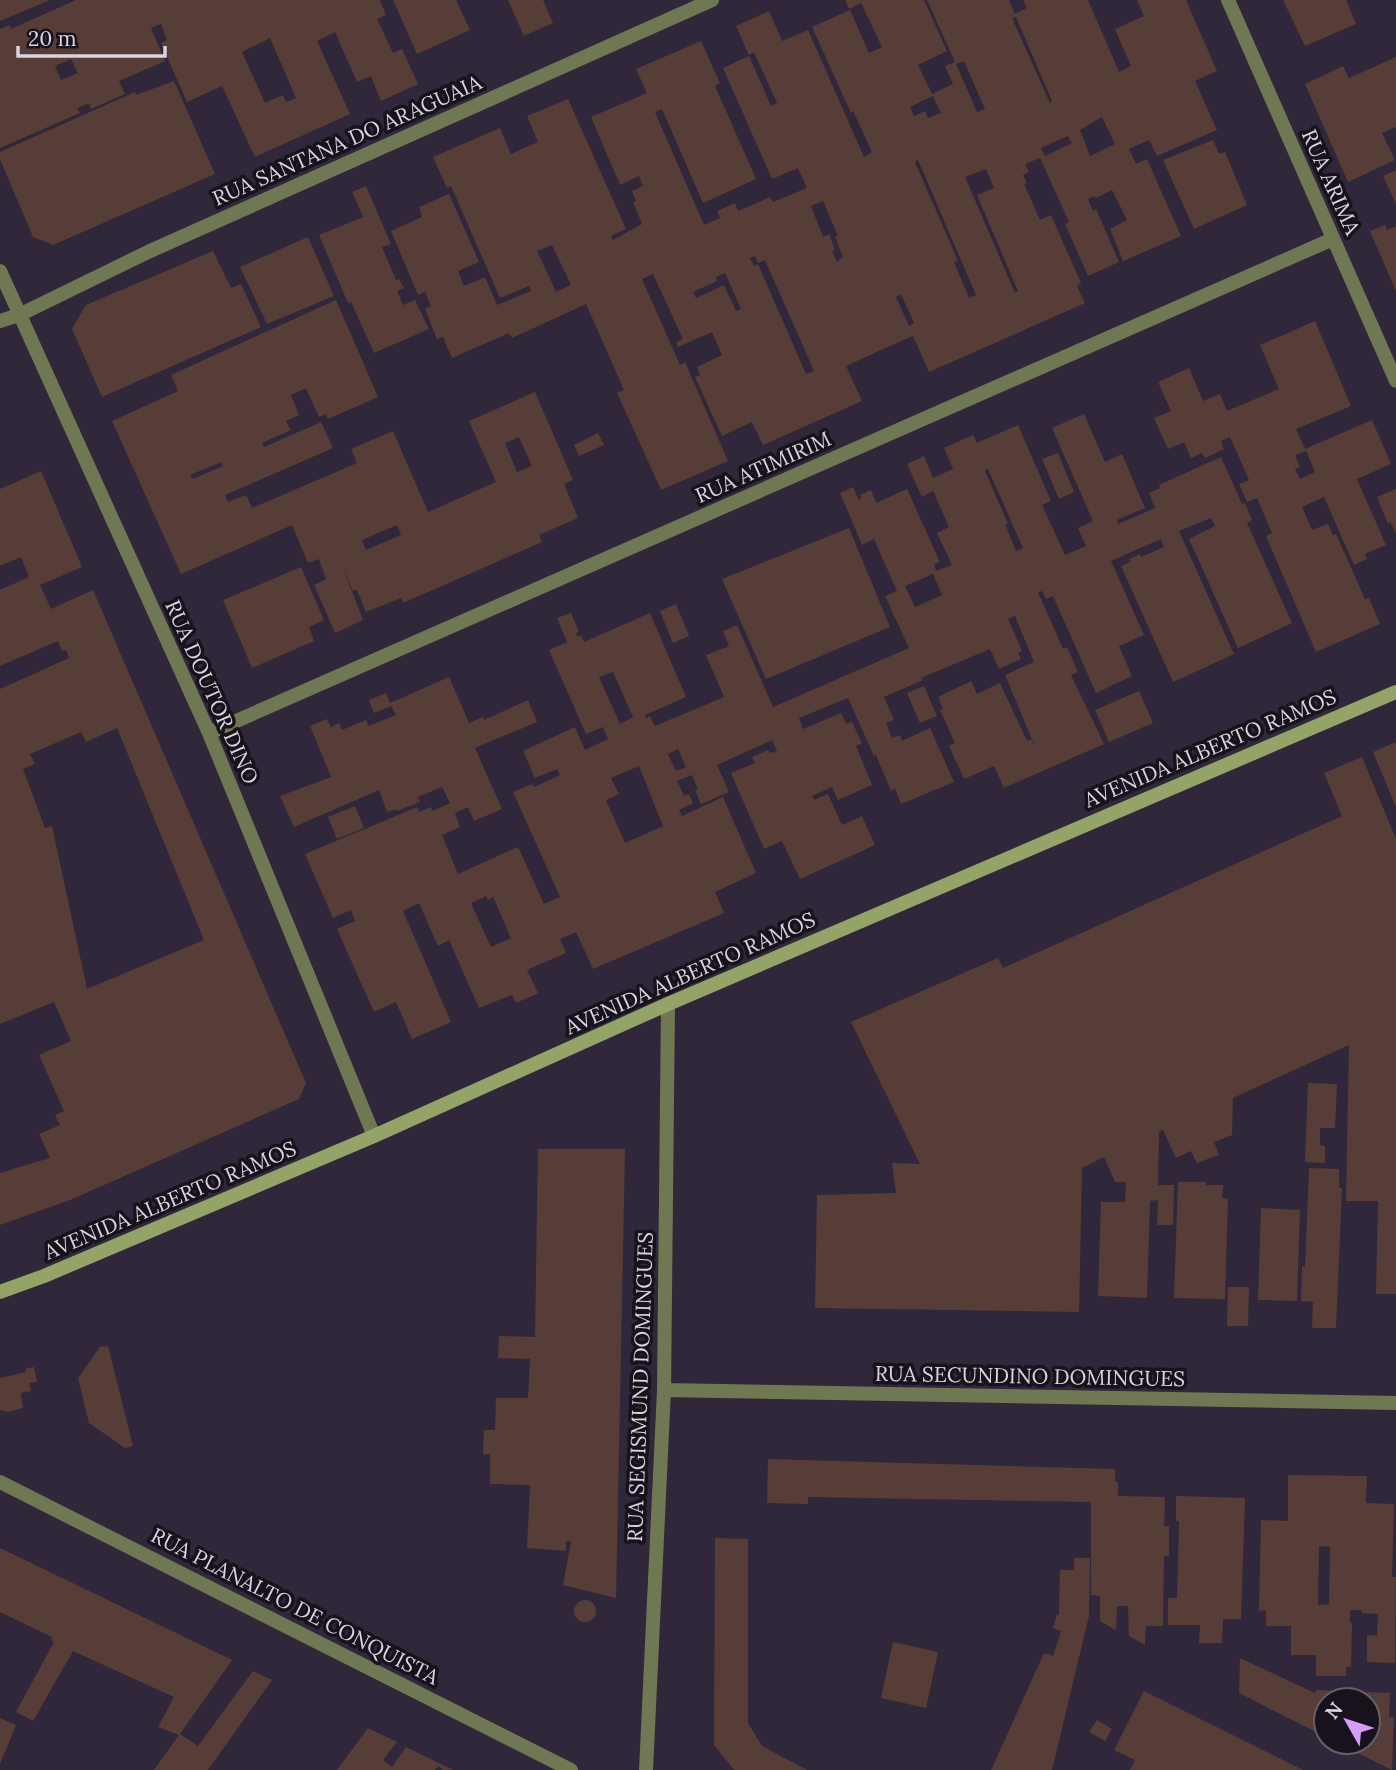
<svg xmlns="http://www.w3.org/2000/svg" width="1396" height="1770" font-family="Lora,serif">
	<style>
		.building { fill: #563d37; fill-rule: evenodd }
		.lines { fill: none; stroke-linecap: round; stroke-linejoin: round }
		.street { stroke: #6f7853; stroke-width: 14 }
		.secondary { stroke: #94a367; stroke-width: 14 }
		.labels { text-anchor: middle; dominant-baseline: central; stroke-width: 7; stroke-linejoin: round; paint-order: stroke }
		.street-label { font-size: 21px; fill: #dad3e0; stroke: #17121b }
	</style>
	<rect width="100%" height="100%" fill="#31273a"/>
	<path class="building" d="M0,0H50L0,21Z
		M76,0H380L386,15L377,19L393,53L402,49L418,84L381,101L371,76L357,82L335,32L317,41L350,114L255,157L222,86L187,102L161,43L167,40L161,24L151,28L165,61L119,81L125,94L91,109L89,103L77,108L80,113L0,148V29L10,25L11,29ZM270,38L296,98L286,102L283,95L265,103L242,52ZM71,59L78,73L61,80L55,66Z
		M393,0H456L470,30L417,54Z
		M508,0H543L553,23L524,36Z
		M845,0H924L947,51L918,65L932,94L953,84L945,66L955,62L927,0H1009L1015,14L1027,8L1023,0H1088L1119,72L1131,66L1115,29L1144,16L1137,0H1186L1217,71L1195,81L1217,130L1157,156L1149,140L1129,149L1136,164L1147,159L1181,236L1123,261L1110,229L1127,220L1112,190L1096,198L1094,196L1088,199L1093,211L1096,209L1119,262L1088,276L1065,224L1069,222L1040,158L1025,164L1029,172L1023,175L1027,183L1024,184L1040,220L1051,215L1081,283L1077,286L1085,303L929,372L913,336L881,350L846,366L862,401L763,445L752,422L722,436L695,377L700,375L697,367L722,355L712,332L678,347L676,342L683,339L653,274L642,279L680,365L685,362L728,461L661,490L617,393L624,390L586,304L512,338L509,333L452,358L443,337L437,339L425,309L431,306L425,292L418,295L391,231L422,217L419,207L449,194L479,262L458,271L464,286L485,277L497,305L531,291L529,286L500,298L451,186L447,188L433,157L500,128L511,154L538,142L527,116L568,99L626,229L611,236L613,240L642,224L633,202L636,201L632,191L643,186L639,176L620,185L591,117L647,93L636,69L701,41L720,83L715,86L756,179L703,203L662,109L655,112L704,225L720,218L717,211L735,203L738,211L770,197L773,202L807,188L798,168L772,179L723,68L749,56L771,106L777,103L754,52L749,55L736,26L769,11L782,41L808,30L864,157L872,152L853,111L851,113L812,27L850,10L869,53L882,47L861,3L849,9ZM1016,17L1052,101L1050,103L1012,18ZM964,61L985,109L977,112L956,64ZM933,96L941,113L928,118L925,111L914,116L910,107ZM1102,117L1115,144L1090,156L1080,130ZM1068,136L1072,143L1045,156L1041,148ZM918,160L976,295L969,298L954,262L958,261L915,162ZM986,169L994,188L977,195L1018,291L1015,293L965,177ZM823,201L838,236L835,237L843,257L837,262L832,251L835,250L829,234L823,237L811,206ZM552,245L571,285L556,292L537,251ZM755,256L758,263L765,260L814,371L806,374L758,264L754,266L750,258ZM725,273L741,309L736,311L724,285L696,298L693,292L717,281L716,277ZM901,294L914,323L909,326L896,297Z
		M1283,0H1346L1356,24L1305,46Z
		M1396,57V127L1382,133L1395,160L1348,182L1305,84L1343,66L1349,78Z
		M174,81L215,174L53,245L33,237L0,159V152L135,92L136,95Z
		M1213,140L1219,154L1225,152L1247,205L1194,229L1163,160Z
		M1396,170V204L1383,176Z
		M366,186L391,244L382,247L396,280L399,279L404,288L397,291L403,305L415,300L429,329L374,353L351,302L348,303L319,235L363,217L352,192Z
		M1385,225L1387,230L1396,226V291L1370,231Z
		M308,237L334,296L267,324L240,267Z
		M213,251L231,288L241,284L261,327L102,397L72,329L86,305Z
		M336,300L378,397L328,419L326,414L319,417L306,388L291,395L299,415L286,421L291,430L262,443L264,447L321,422L333,448L225,495L228,502L246,495L252,508L357,463L351,449L393,431L428,512L496,482L469,421L535,392L573,480L564,484L578,518L539,535L542,542L483,568L403,603L401,598L366,612L357,590L353,591L342,566L363,620L335,633L314,585L326,579L319,559L308,563L292,525L181,574L112,421L178,391L171,375ZM519,437L532,466L517,472L505,443ZM221,462L223,466L193,479L190,475ZM397,525L401,535L366,550L362,540Z
		M1315,321L1351,406L1296,429L1305,449L1372,420L1391,464L1357,479L1386,545L1365,554L1367,559L1354,565L1324,497L1302,507L1312,530L1328,524L1333,535L1336,534L1365,599L1369,598L1380,624L1316,652L1266,536L1272,533L1257,498L1247,502L1239,484L1249,480L1230,437L1221,441L1224,449L1205,458L1202,453L1191,458L1184,442L1168,449L1154,418L1171,411L1158,382L1189,368L1203,401L1220,394L1227,411L1279,389L1260,345ZM1306,451L1315,472L1300,479L1295,469L1300,467L1295,455Z
		M1084,414L1105,462L1122,454L1145,508L1117,520L1118,524L1155,508L1149,493L1160,488L1159,485L1221,457L1242,504L1245,503L1252,520L1247,523L1292,623L1238,648L1189,539L1215,526L1211,518L1179,531L1234,654L1173,682L1121,566L1130,562L1129,559L1140,554L1141,557L1164,547L1161,539L1111,561L1144,635L1119,646L1132,676L1096,693L1053,596L1046,599L1042,591L1038,592L1063,649L1067,647L1078,672L1071,675L1104,744L1004,788L994,766L964,779L949,746L955,743L940,710L943,709L938,697L971,681L977,694L1000,683L1027,741L1031,739L1036,749L1005,675L1034,662L1015,616L1008,619L1022,651L1018,653L1021,659L999,669L990,649L921,678L923,680L884,697L894,720L886,723L892,738L900,735L902,741L930,728L954,782L901,804L895,788L891,791L876,755L874,756L848,698L799,718L803,729L841,713L846,724L852,722L862,743L856,746L872,785L838,800L832,787L812,796L814,800L828,794L842,825L862,816L875,845L800,879L782,841L764,849L731,773L755,763L752,757L768,750L770,753L777,751L772,740L717,765L729,792L701,804L695,790L698,789L692,775L677,781L684,796L689,794L693,803L679,810L682,816L723,797L756,873L715,892L724,913L593,969L576,932L560,939L566,953L527,970L538,993L516,1003L512,995L479,1008L449,940L438,946L419,903L403,911L451,1022L412,1039L396,1002L374,1012L337,929L355,921L351,910L333,918L305,854L417,807L419,812L431,807L433,811L450,803L442,787L418,797L420,802L397,811V809L387,812L379,790L294,827L280,796L331,777L310,726L327,719L331,727L339,723L342,730L366,720L369,726L396,715L391,706L374,713L369,700L386,693L390,703L449,677L469,723L483,717L484,720L528,700L537,722L475,748L502,809L474,821L468,807L455,813L460,827L442,835L458,874L518,847L544,904L560,897L513,792L532,784L534,787L560,775L557,769L535,778L523,751L575,727L585,750L608,739L603,727L586,734L549,650L567,642L557,618L571,613L579,632L576,633L578,637L581,635L584,642L650,613L686,697L645,715L646,718L650,716L655,726L724,697L706,655L729,646L723,631L737,625L773,707L909,648L885,596L897,591L874,539L862,545L840,493L853,487L859,500L861,498L860,495L871,490L876,503L907,489L940,562L934,564L936,571L952,565L937,533L949,527L933,491L922,497L907,464L924,456L933,478L953,469L944,448L973,435L977,443L1018,425L1051,501L1042,505L1065,555L1086,546L1078,528L1093,521L1052,428ZM988,469L1023,548L1016,551L1005,524H1008L985,471ZM933,574L942,595L915,607L905,586ZM613,672L633,717L620,724L599,677ZM678,749L686,767L676,771L668,754ZM639,766L663,826L625,843L606,800L619,794L611,778ZM486,896L488,900L493,897L511,938L491,947L471,903Z
		M598,433L604,445L579,456L574,445Z
		M1058,453L1074,492L1059,499L1042,459Z
		M41,471L82,567L40,585L51,609L93,590L306,1083L299,1099L70,1200L0,1225V1173L50,1158L39,1134L60,1125L55,1115L64,1111L39,1055L71,1041L54,1002L0,1024V689L69,658L66,650L62,651L58,641L0,666V590L29,577L21,557L0,566V489ZM117,728L204,940L87,989L52,826L45,828L23,769L35,764L30,754L81,732L86,742Z
		M1396,489V533L1390,522L1388,524L1377,497Z
		M849,528L890,627L766,679L722,579Z
		M301,567L324,620L309,627L314,641L252,668L223,600Z
		M676,604L689,636L673,643L660,611Z
		M924,686L937,716L920,723L907,693Z
		M1139,691L1153,723L1109,742L1095,710Z
		M1396,742V807L1373,752Z
		M1362,757L1396,839V1294H1376L1378,1201H1346L1349,1045L1233,1098L1232,1135L1214,1142L1219,1155L1197,1163L1191,1151L1176,1158L1163,1130L1159,1132L1158,1185H1174L1173,1225H1157L1158,1200L1150,1201L1147,1298L1098,1296L1101,1202H1125L1126,1182H1115L1104,1157L1082,1168L1079,1312L815,1308L817,1195L896,1193L892,1163L920,1164L851,1022L998,958L1003,968L1342,816L1324,773Z
		M355,806L364,828L337,839L328,817Z
		M1308,1083L1337,1084L1335,1128H1320V1145L1325,1146V1163L1305,1162Z
		M538,1149H625L616,1598L563,1585L571,1541H566V1551L527,1548L530,1485L490,1484V1454H483L484,1430H495L496,1398H528L530,1359L498,1358L499,1336L535,1337Z
		M1309,1168L1339,1169V1188H1342L1336,1328H1312L1313,1302L1301,1301L1302,1266L1305,1267Z
		M1178,1182H1206V1185H1223L1222,1198L1228,1199L1225,1299L1174,1298Z
		M1261,1208L1300,1210L1297,1301L1258,1300Z
		M1228,1287H1249L1248,1326H1227Z
		M108,1346L133,1446L125,1448L89,1423L78,1378L100,1347Z
		M34,1367L37,1382L29,1383L31,1391L21,1393L23,1408L8,1412L0,1410V1378L26,1372L25,1369Z
		M768,1459L1115,1469V1481L1118,1482V1496L1165,1497L1164,1526H1169V1556H1164L1163,1626H1146L1145,1645L1129,1636L1128,1606H1117L1116,1630L1100,1621V1596L1091,1595V1502L808,1497V1504L767,1503Z
		M1288,1475L1367,1476L1366,1503L1394,1504L1392,1577H1396L1395,1663L1367,1662V1635L1377,1636L1378,1614L1362,1613L1361,1610H1350V1623H1352L1351,1667H1346V1676H1316V1655H1291V1626H1266V1610L1259,1611L1261,1520L1288,1521ZM1319,1546L1330,1547L1329,1604L1318,1605Z
		M1176,1496L1245,1498L1241,1619H1223L1222,1643H1199L1200,1625H1168V1598H1177L1179,1521H1176Z
		M715,1538L748,1539V1723L762,1746L807,1770H734L714,1745Z
		M0,1548L232,1660L180,1734L198,1746L253,1671L272,1680L208,1770H154L179,1735L158,1727L174,1697L73,1651L33,1721L16,1712L54,1642L51,1640L52,1637L0,1612Z
		M1074,1558H1090L1089,1616L1052,1770H991L1044,1653L1053,1656L1061,1631L1053,1628L1057,1614L1059,1615L1060,1570H1074Z
		M574 1611a11 11 0 1 1 22 0a11 11 0 1 1-22 0Z
		M893,1642L938,1652L926,1708L881,1698Z
		M1240,1658L1315,1693L1316,1690L1390,1693L1389,1717H1394L1392,1770L1335,1742H1368V1700H1326V1737L1239,1693Z
		M1144,1691L1303,1770H1130L1135,1760L1114,1750Z
		M0,1718L16,1725L0,1764Z
		M1097,1720L1112,1729L1105,1741L1089,1732Z
		M368,1728L397,1742L383,1760L392,1767L406,1747L453,1770H443L438,1766L435,1770H337Z"/>
	<g class="lines">
		<path class="street" d="M1228,0L1396,381
			M0,271L209,733L374,1136
			M0,321L19,315L148,252L712,0
			M209,733L1333,239
			M664,1390L1396,1403
			M0,1482L571,1770
			M646,1770L664,1390L668,1004"/>
		<path class="secondary" d="M0,1292L44,1276L374,1136L668,1004L1396,692"/>
	</g>
	<g class="labels">
		<g class="street-label">
			<text transform="translate(347 140) rotate(-24)">RUA SANTANA DO ARAGUAIA</text>
			<text transform="translate(1331 182) rotate(66)">RUA ARIMA</text>
			<text transform="translate(763 467) rotate(-24)">RUA ATIMIRIM</text>
			<text transform="translate(212 692) rotate(66)">RUA DOUTOR DINO</text>
			<text transform="translate(1210 748) rotate(-23)">AVENIDA ALBERTO RAMOS</text>
			<text transform="translate(690 973) rotate(-24)">AVENIDA ALBERTO RAMOS</text>
			<text transform="translate(170 1200) rotate(-23)">AVENIDA ALBERTO RAMOS</text>
			<text transform="translate(1030 1376) rotate(1)">RUA SECUNDINO DOMINGUES</text>
			<text transform="translate(640 1387) rotate(-88)">RUA SEGISMUND DOMINGUES</text>
			<text transform="translate(295 1606) rotate(27)">RUA PLANALTO DE CONQUISTA</text>
		</g>
	</g>
	<g transform="translate(1347 1721) rotate(309)"><circle r="33" fill="#17121b" stroke="#655f6a" stroke-width="2"/>
	<path d="M0-5L12 26L0 18L-12 26Z" fill="#d49cfb"/>
	<text y="-10" font-size="19" font-weight="bold" text-anchor="middle" fill="#dad3e0">N</text>
	</g>
	<path d="M18 46v10h147v-10" fill="none" stroke="#dad3e0" stroke-width="3.5"/>
	<text x="28" y="46" font-size="21" fill="#dad3e0" stroke="#17121b" stroke-width="5" paint-order="stroke">20 m</text>
</svg>
